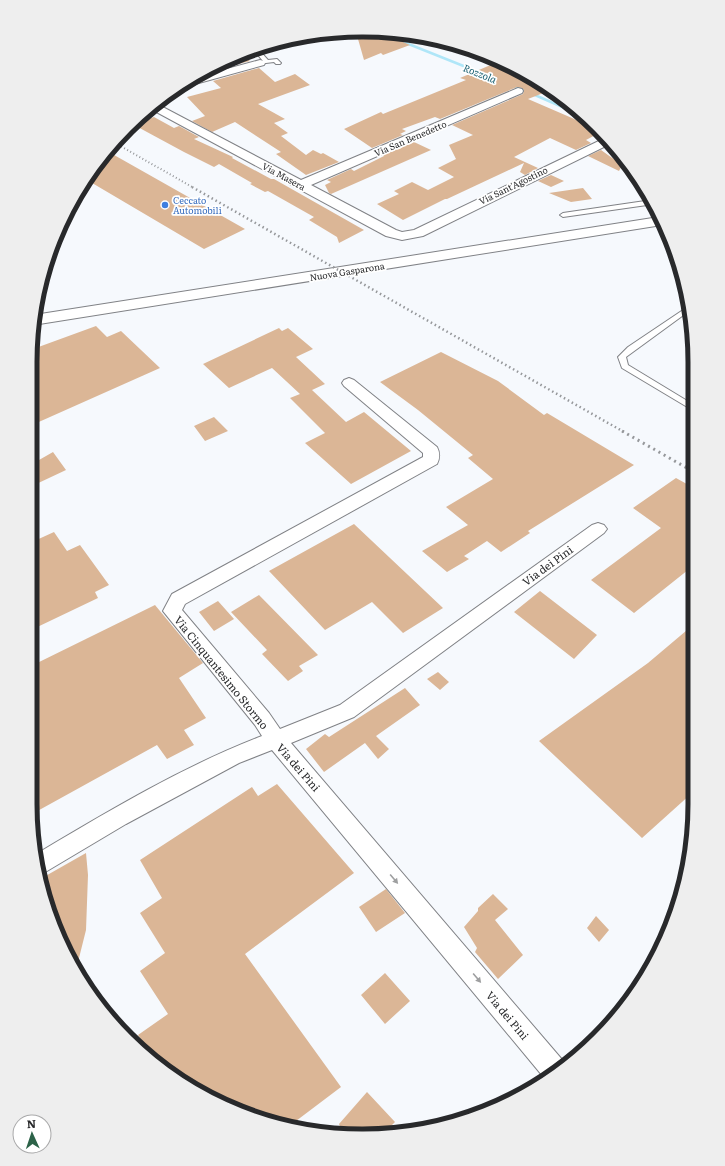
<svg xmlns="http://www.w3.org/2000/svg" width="725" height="1166" font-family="Literata,serif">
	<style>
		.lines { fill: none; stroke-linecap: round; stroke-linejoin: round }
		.stream { stroke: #afe6f8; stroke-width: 2.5 }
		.building { fill: #dbb696 }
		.lane-casing { stroke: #808286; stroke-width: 2 }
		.street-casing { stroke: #808286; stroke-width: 2 }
		.primary-casing { stroke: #808286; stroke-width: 2 }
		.lane { fill: #fff; fill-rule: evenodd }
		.street { fill: #fff; fill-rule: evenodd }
		.primary { fill: #fff; fill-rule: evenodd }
		.rail-far2 { stroke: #96989b; stroke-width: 2; stroke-dasharray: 1 2.5; stroke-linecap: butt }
		.rail-far1 { stroke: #96989b; stroke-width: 2.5; stroke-dasharray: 1.5 3; stroke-linecap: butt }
		.rail { stroke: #96989b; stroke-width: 3; stroke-dasharray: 2 4; stroke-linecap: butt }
		.oneway { fill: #9e9fa0 }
		.shop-dot { fill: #3f7fe0; stroke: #fff; stroke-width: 1.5 }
		.labels { text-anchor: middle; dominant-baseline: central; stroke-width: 3.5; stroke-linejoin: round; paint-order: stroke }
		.far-street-label { font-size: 9px; fill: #28292b; stroke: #fff }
		.far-shop-label { font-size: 9px; fill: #366cbe; stroke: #fff; text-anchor: start }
		.far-water-label { font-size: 10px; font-style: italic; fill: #165e70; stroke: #fff }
		.street-label { font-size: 11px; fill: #28292b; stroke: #fff }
		.rim { fill: none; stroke: #28292b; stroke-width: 5 }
	</style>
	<rect width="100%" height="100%" fill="#f6f9fd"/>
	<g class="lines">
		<path class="stream" d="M391,37L481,73
			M512,85L583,116"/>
	</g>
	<path class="building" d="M384,31L409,35L396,39L410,45L383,55L381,53L364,60L356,32Z
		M242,54L250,61L205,73L203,71Z
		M500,61L509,64L551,90L528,99L572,118L601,132L586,140L591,143L576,150L550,138L514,157L538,168L525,175L520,172L524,163L447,199H445L403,220L377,204L399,194L394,191L412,182L428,190L454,177L438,168L456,159L449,145L473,135L452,125L523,94L524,90L522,88L517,87L440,119L435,117L402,129L406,131L400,134L403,135L372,148L344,129L381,112L383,114L466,80L460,78Z
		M259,68L275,82L295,74L310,85L258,104L285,119L274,123L288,133L281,136L306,155L313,150L321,154L323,153L339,162L306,175L276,154L281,152L235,122L212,132L192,121L205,116L187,97L221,88L213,81Z
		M154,117L174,128L179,126L199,137L194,139L233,157L232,158L271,179H274L364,230L339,243L337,237L309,220L314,217L268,191L265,192L250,184L252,183L219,164L214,167L184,152L134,125Z
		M414,142L431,150L331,194L329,193L325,185L331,182L327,180L351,169L354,171L384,156L383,155Z
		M601,150L622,165L619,171L588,156Z
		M107,151L245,229L204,249L87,180L99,160Z
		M551,175L564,181L551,187L538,181Z
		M583,188L592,199L571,202L549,193Z
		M96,326L107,337L121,331L160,368L32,425L33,349Z
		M279,328L282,331L288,328L313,349L296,357L325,384L312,390L346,422L364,412L411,451L351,484L305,443L325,433L290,398L300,394L272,368L229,388L203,364Z
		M441,352L498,381L544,415L547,413L634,465L528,531L530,533L501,552L487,541L464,556L469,559L447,572L422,551L468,525L446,507L493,479L468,458L473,455L418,410L380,382Z
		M214,417L228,431L205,441L194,426Z
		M53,452L66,470L32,486V464Z
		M676,478L694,488L693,566L634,613L591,580L661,528L633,508Z
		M354,524L443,608L403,633L372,602L325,630L269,571Z
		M54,532L67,551L80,545L109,585L95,592L98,598L31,630L32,542Z
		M540,591L597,635L574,659L514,612Z
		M259,595L318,655L299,666L303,671L288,681L262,654L267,650L231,612Z
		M218,601L234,619L214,631L199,612Z
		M155,605L203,663L179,678L206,718L184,730L194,745L167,759L157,745L32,814L30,804L31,666Z
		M693,625L692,793L642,838L539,741L648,663Z
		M438,672L449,682L440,690L427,679Z
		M405,688L420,705L376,736L389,749L378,759L365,743L324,772L306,749L325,734L329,737Z
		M277,784L354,873L245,954L341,1087L292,1124L256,1118L162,1068L138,1035L168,1014L140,971L165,953L140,913L162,898L140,860L252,787L258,796Z
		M86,853L88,875L86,930L77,966L48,910L42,878Z
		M386,889L405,913L376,932L359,907Z
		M493,894L508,909L495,920L523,955L498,979L475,952L477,948L464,927L478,911V908Z
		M596,916L609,930L599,942L587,928Z
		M385,973L410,1001L385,1024L361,995Z
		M367,1092L395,1122L385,1132L362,1136L343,1133L339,1124Z"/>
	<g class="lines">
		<g class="lane-casing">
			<path id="lane" d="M298,38L299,39L297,40L267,46H265Z
				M258,47V49L268,60L277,59L281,63L280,64H276L274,62L258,64V62L263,61L253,49Z
				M600,141C609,141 618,151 623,158L620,157L600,143Z
				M652,200L654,204L563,217L560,215L563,213Z
				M689,306V311L626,357L628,365L694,405V411L622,368L618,357L628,347Z"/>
		</g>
		<g class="street-casing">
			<path id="street" d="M260,60L264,61L265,63L264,65L188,86H180L190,79Z
				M518,88L522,89L523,91L522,93L311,185L396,230L402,232L414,230L605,138L612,143L423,236L402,240L386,236L149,108L157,104L301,180Z
				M349,378L354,380L437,447C440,453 440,458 437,464L185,604L182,610L269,713L280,729L340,705L592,525L598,523L604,525L607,529L604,533L354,717L291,743L565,1063L546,1080L272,750L239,763L126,824L42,874L38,853C110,810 184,766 262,736L255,725L163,611L172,594L423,457V453L344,386L342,383L344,380Z"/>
		</g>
		<g class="primary-casing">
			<path id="primary" d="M659,217L662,225L33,325L34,315Z"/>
		</g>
		<use href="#lane" class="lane"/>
		<use href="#street" class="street"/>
		<use href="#primary" class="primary"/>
		<path class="rail-far2" d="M115,143L194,188"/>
		<path class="rail-far1" d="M192,187L624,432"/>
		<path class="rail" d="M622,431L694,472"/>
	</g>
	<defs><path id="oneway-solid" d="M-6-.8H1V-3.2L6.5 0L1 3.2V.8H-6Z"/></defs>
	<g class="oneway">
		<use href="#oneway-solid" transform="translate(394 879) rotate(50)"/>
		<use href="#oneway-solid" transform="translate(477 978) rotate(50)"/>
	</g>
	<circle class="shop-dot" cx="165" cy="205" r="4"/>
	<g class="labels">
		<g class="far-street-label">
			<text transform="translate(410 138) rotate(-23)">Via San Benedetto</text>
			<text transform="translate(284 176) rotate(28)">Via Masera</text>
			<text transform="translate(513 185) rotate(-26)">Via Sant'Agostino</text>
			<text transform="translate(347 271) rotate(-9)">Nuova Gasparona</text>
		</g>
		<g class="far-shop-label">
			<text x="173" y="200">Ceccato<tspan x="173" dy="10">Automobili</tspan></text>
		</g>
		<g class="far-water-label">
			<text transform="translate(480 73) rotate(22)">Rozzola</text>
		</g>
		<g class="street-label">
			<text transform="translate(547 565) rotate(-36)">Via dei Pini</text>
			<text transform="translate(222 672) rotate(51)">Via Cinquantesimo Stormo</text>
			<text transform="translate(299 767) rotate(49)">Via dei Pini</text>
			<text transform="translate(508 1015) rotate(50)">Via dei Pini</text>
		</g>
	</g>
	<path d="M0 0H725V1166H0ZM362 37H363A325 325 0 0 1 688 362V804A325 325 0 0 1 363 1129H362A325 325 0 0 1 37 804V362A325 325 0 0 1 362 37Z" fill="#eee" fill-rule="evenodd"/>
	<path class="rim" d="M362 37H363A325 325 0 0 1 688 362V804A325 325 0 0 1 363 1129H362A325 325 0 0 1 37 804V362A325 325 0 0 1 362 37Z"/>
	<g transform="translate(32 1134) rotate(357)"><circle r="19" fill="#ffffff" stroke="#a9a9aa"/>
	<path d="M0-3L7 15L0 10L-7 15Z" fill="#2c6248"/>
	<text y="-6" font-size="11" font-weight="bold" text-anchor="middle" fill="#28292b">N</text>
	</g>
</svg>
